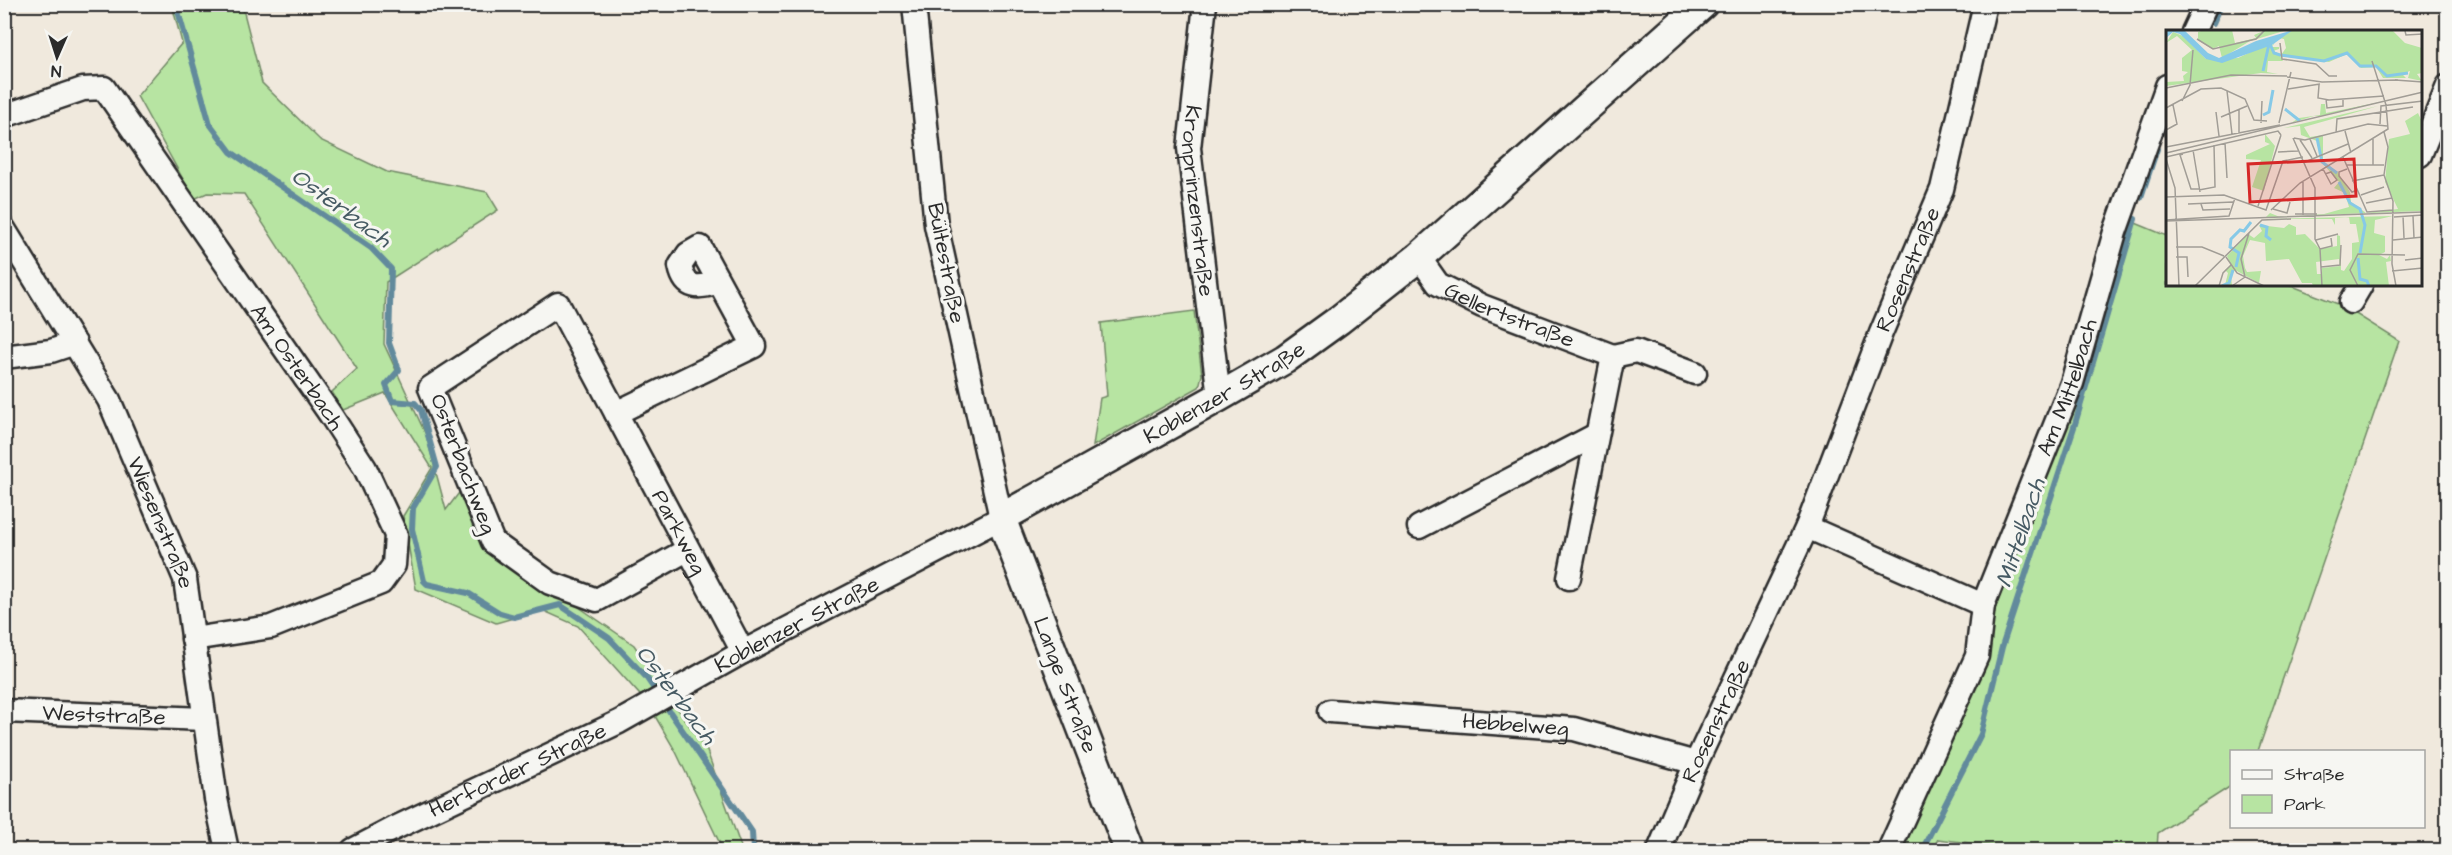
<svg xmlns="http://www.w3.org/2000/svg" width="2452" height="855" font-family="'Architects Daughter',sans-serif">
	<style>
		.green { fill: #b7e4a2; stroke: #718866; stroke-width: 1.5 }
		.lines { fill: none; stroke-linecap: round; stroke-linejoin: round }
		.stream { stroke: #628a9c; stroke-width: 6 }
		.minor-casing { stroke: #2b2b2b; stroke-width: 27 }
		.tertiary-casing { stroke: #2b2b2b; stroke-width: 33 }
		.minor { stroke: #f6f6f2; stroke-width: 22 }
		.tertiary { stroke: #f6f6f2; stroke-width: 28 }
		.labels { text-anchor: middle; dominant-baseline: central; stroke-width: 6; stroke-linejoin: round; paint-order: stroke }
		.street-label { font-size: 22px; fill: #2b2b2b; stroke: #f6f6f2 }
		.water-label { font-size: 24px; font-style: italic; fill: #465a63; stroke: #f6f6f2 }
		.inset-river { fill: none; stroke: #86c9e7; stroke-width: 3 }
		.inset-road { fill: none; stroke: #a19d96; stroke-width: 1.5 }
		.view { fill: #d62828; fill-opacity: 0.15; stroke: #d62828; stroke-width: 3 }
		.inset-edge { fill: none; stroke: #2b2b2b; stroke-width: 3 }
	</style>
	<rect width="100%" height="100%" fill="#f0e9dd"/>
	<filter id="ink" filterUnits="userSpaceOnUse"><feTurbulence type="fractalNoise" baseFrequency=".0167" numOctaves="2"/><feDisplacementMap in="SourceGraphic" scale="12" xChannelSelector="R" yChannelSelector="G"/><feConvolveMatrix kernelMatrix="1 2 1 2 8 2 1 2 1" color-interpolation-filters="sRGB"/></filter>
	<g filter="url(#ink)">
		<path class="green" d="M172,5H242L262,83L320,140L387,172L487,192L498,210L386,282L384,344L426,435L446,510L462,489L486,543L634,645L707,751L742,850H723L676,752L648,704L578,626L542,610L496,623L416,589L403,516L432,468L385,393L343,410L332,392L357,369L244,194L207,193L194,199L137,96L182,43Z
			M2121,217L2167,236V285H2290L2343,306L2399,341L2258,751L2232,752L2231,786L2158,833L2157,850H2010V848L1938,839L1932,850H1901L1985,658L1994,612L2076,385Z
			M1194,311L1202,375L1199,387L1093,446L1100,398L1107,396L1101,323Z"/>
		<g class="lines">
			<path class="stream" d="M176,4L210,124L231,152L371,248L391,269L389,343L399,370L386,385L392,401L415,403L421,410L437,467L413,508L412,529L424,581L427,584L468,593L500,613L514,617L560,605L609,638L646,677L752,832L753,850
				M2213,23L2221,4
				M2141,197L2157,149
				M1922,850L1981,734L2002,647L2075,424L2135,219"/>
			<g class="minor-casing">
				<g id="minor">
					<path id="s1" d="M1205,4L1189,148L1219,397"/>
					<path d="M2193,32L2206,4"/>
					<path id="s2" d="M4,116L83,89L104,88L330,414L365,468L396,535L394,565L381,583L271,627L193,639"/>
					<path d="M2420,155L2448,86"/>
					<path id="s3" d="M4,229L109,400L185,579L216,799L227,850"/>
					<path id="s4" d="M1419,257L1438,284L1482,306L1613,356L1636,351L1695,373"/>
					<path d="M2351,302L2361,285"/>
					<path d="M4,357L51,351L75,343"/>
					<path d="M616,413L754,346L700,247L688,254L680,266C685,291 699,288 719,282"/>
					<path d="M1419,527L1596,435"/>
					<path d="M1807,527L1983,605"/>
					<path id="s5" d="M687,550L597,600L550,583L493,542L430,388L558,304L743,652"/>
					<path d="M1569,578L1613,356"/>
					<path id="s6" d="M4,711L204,719"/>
					<path id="s7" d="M1330,711L1574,729L1696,763"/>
					<path id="s8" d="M353,850L395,828L619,722L743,652L1001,518L936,225L914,4"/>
					<path id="s9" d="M1659,850L1696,763L1807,527L1881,333L1942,189L1985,4"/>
					<path id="s10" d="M1889,850L1977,656L1983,605L2072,383L2115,232L2167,86"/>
				</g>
			</g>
			<g class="tertiary-casing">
				<g id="tertiary">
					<path id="s11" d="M1129,850L1001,518L1219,397L1285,359L1339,320L1419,257L1703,4"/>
				</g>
			</g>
			<use href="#minor" class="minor"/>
			<use href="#tertiary" class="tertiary"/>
		</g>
	</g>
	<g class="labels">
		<g class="street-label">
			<text stroke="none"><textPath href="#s1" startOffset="198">Kronprinzenstraße</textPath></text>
			<text transform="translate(946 263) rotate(79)">Bültestraße</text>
			<text stroke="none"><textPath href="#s9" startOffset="632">Rosenstraße</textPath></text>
			<text stroke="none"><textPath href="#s4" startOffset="111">Gellertstraße</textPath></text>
			<text stroke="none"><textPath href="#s2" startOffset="444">Am Osterbach</textPath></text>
			<text stroke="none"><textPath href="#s10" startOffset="498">Am Mittelbach</textPath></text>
			<text stroke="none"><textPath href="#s11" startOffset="612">Koblenzer Straße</textPath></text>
			<text transform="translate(463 464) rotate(69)">Osterbachweg</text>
			<text stroke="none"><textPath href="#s3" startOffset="334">Wiesenstraße</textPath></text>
			<text stroke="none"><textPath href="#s5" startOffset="801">Parkweg</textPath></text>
			<text stroke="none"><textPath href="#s8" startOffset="498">Koblenzer Straße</textPath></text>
			<text transform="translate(1065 685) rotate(69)">Lange Straße</text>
			<text stroke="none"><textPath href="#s6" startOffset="100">Weststraße</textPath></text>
			<text stroke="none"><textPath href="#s9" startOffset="141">Rosenstraße</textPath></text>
			<text stroke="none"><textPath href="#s7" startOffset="186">Hebbelweg</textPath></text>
			<text stroke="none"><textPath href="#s8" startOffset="183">Herforder Straße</textPath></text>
		</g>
		<g class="water-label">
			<text transform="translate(341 208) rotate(36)">Osterbach</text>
			<text transform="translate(2021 533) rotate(-72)">Mittelbach</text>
			<text transform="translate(676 695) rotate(53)">Osterbach</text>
		</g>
	</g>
	<g transform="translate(2166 30)">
		<rect width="256" height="256" fill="#f0e9dd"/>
		<path d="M38,0H66L69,13L90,8L88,5L100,0H121L84,11L56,28L53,16L46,19L32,10V2ZM127,0H226L239,13L256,18V43L251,44L256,51L242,48L244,41L236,44L240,48H217L210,37L195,38L181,24L163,32L114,26L117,31H102L101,42L112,44L95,43L0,56V52L18,51L17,46L22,42L16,41V28L26,20L11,6L0,13L7,2L17,6L40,29L72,28L104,13L106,16L111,9L106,17H113V13V19L107,21L115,25L120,18L118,9L113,8ZM219,71L155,86H148L125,93L133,88L154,85L155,74H159L160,83ZM212,76L138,97L144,107L157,105V130L164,140L171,141L184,162L185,172L200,183L232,179L219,152L223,109L244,104L239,91L252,83L257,94L256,181L100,187L104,183L114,187L158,184L183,177L179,163L168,158L173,152L158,135L151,111L135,105L134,96L118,98ZM99,104L109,116L98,161L86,157L95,130L80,129V125L104,114L99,112ZM227,186L209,190L208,203L219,206V222L213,225L221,229L224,225L225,231L220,232L223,256H147L146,253H136L123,229L100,231L99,213L84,210L77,226L79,238L81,242L95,241L93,253L69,240L65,246L66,256H54L59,255L62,243L59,240L65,235L61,226L82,204L88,208L96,201L93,195L118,198L123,194L130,197V205L139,204L154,219L171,216V205L174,206L175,240L178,241L186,229V213L193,212L190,194H184L183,187L169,188V195L166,189H98ZM173,229L174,236L156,238V244H151L150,232Z" fill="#b7e4a2" fill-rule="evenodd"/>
		<path d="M1,0H18L42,23L53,28L90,11L127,0L106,15L56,33L40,29L14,4L7,2L0,8Z" fill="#86c9e7"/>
		<path class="inset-river" d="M103,12L108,23L114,25L158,31L181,23L194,36H210L221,46L242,43M97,41L103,14M119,79L134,91M97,85L103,82L107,60M151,108L156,132L171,143M173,152L184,173L194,179L199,195L194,223M94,195L101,197L100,206L105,210M192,228L194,249L201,251L203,256M70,237L73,223L64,217L65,209L74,200L78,201L85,192M56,256L63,253L67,240"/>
		<path class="inset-road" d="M239,1L240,5L257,4M31,9L47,19L90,9L99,0M114,13L116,29L150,34L163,46H171M121,47L156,52L232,50M229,50L257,52M153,55L152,68L163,70L218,66M0,58L65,45L121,46M122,59L154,54M61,61L66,104M160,69L161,78L177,76V69M16,71L24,55L27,20M0,78L35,59L55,58L79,69L88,90L101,91M50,82L53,106M55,87L81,76M95,93L96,71M113,93L125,42M214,94L215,76L257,71M0,100L11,94L7,75M179,101L185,123M218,102L222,117L218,145L227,171L226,234L230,256M73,103V79M170,103L171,89L247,77M127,108L149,158V209L154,219L156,256M128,108L139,110L202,94L221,96M144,109L151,126M207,109V135M134,110L146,128M59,113L61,148M0,117L114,95M27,120L34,162M112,122L132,121M0,123L257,62M17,124L14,125L25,159H33M0,127L112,101L115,105M177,127L201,182L227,180M0,129L9,158L13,256M139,132L182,114M180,135H218M157,139L165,154L171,150L165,142L159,144M181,139L173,142V146L186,162L192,160M186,151L218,145M137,152V185M33,160L49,157L48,115M195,165L218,157M0,167L58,165L100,180L117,131L137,127M200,173L226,168M22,174L67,172M35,174L37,180L64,179M92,176L115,105M107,179L121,183L124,172M105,180L134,153L222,99L220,75L206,31M129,184H151M237,186L238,208M247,186L248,208M228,187L257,185M0,190L63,186L69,168M0,191L257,182M150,210L172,204M227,210L257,207M10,217H36L58,226M154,219L166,216L165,208M10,227H21L22,247M60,227L71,243L98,256M239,230L257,228M155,237L174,235L175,215M226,241L257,238M29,256L96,190L125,189M53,256L57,243L65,235M66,256L79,247L75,229L83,203M192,256L184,240L192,224L239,225"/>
		<path class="view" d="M188,129L190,166L84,172L82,134Z"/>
		<rect width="256" height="256" class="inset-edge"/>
	</g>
	<rect width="2452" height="855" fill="none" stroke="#f6f6f2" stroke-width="24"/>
	<rect x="12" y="12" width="2428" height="831" fill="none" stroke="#2b2b2b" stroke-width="2" filter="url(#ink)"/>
	<rect x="2230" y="750" width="195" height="78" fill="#f6f6f2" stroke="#a5a5a2" stroke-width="1.5"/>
	<rect x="2242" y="770" width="30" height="9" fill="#f6f6f2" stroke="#a5a5a2" stroke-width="1.5"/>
	<text x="2284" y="780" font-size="18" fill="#2b2b2b">Straße</text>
	<rect x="2242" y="795" width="30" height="18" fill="#b7e4a2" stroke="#a5a5a2" stroke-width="1.5"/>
	<text x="2284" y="810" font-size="18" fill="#2b2b2b">Park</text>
	<g transform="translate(57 57) rotate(183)" stroke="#f6f6f2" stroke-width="4.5" paint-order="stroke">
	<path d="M0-4.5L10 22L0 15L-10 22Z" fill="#2b2b2b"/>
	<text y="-9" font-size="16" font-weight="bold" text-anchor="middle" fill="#2b2b2b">N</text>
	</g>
</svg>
